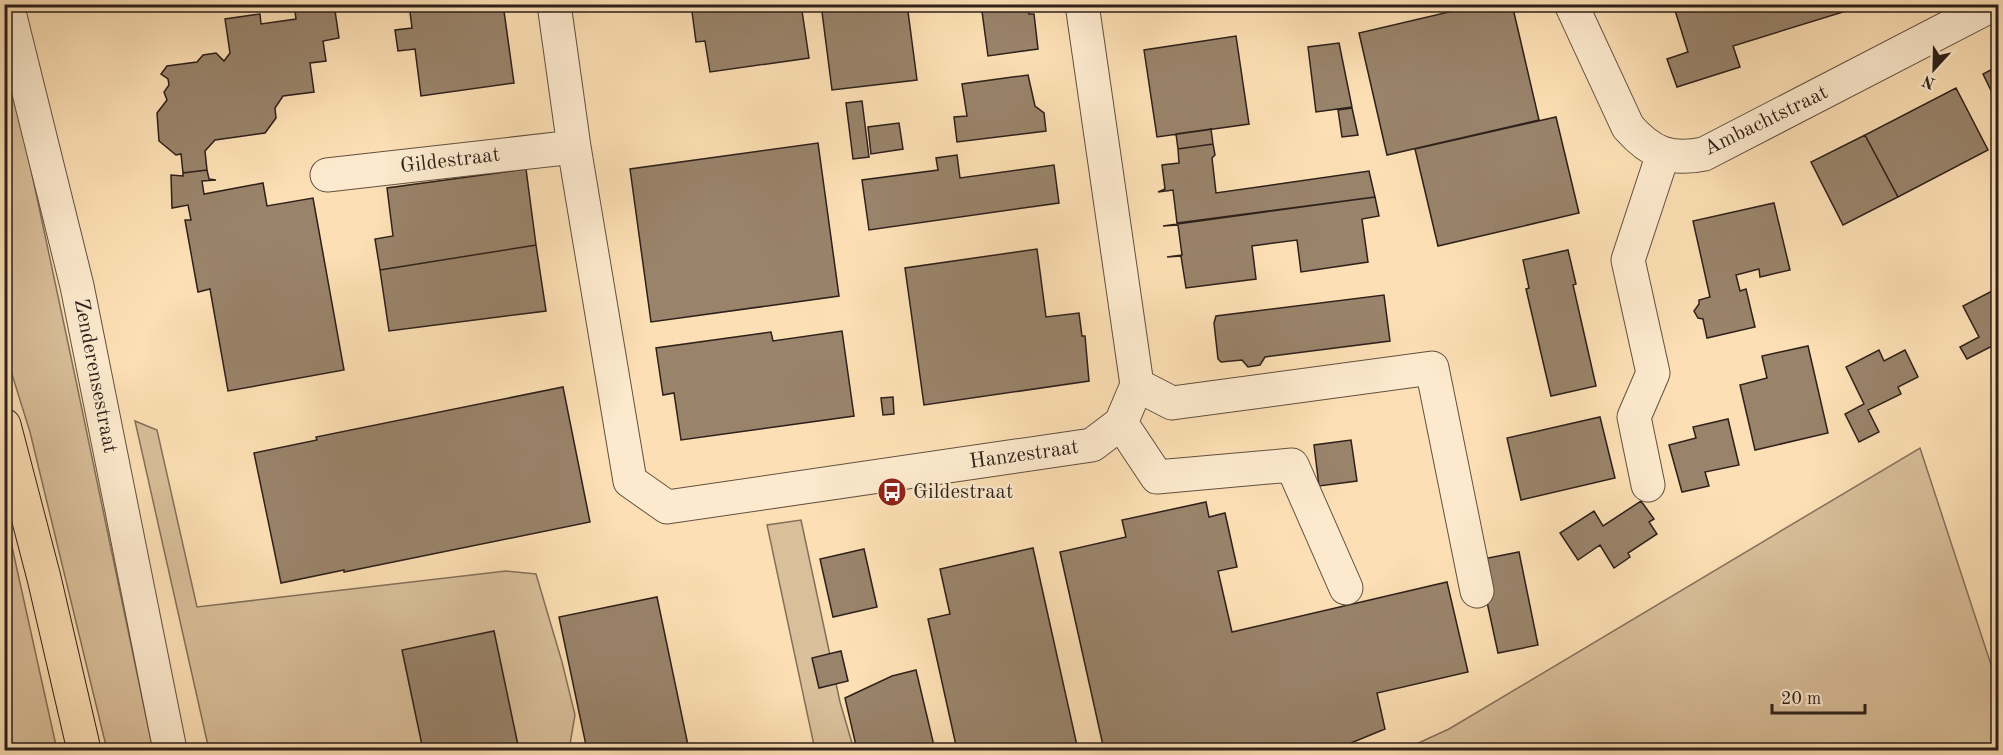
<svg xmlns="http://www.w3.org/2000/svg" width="2003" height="755" font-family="'Old Standard TT',serif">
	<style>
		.green { fill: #d9bf9a; stroke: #84705a; stroke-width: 1.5 }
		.building { fill: #99836a; stroke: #2e201a; stroke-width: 1.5 }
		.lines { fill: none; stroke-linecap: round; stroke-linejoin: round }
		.minor-casing { stroke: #625040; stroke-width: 35 }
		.major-casing { stroke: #2e201a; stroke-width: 35 }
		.minor { stroke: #fdeace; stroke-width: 33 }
		.major { stroke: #fcdfb4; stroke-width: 33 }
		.labels { text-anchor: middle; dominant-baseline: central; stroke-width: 4.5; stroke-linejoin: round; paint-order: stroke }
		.street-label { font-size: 21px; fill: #2e201a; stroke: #fdeace }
		.poi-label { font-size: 21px; fill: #2e201a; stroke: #fdeace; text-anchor: start }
	</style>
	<rect width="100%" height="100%" fill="#fcdfb4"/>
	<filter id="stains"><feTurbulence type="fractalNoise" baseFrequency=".00333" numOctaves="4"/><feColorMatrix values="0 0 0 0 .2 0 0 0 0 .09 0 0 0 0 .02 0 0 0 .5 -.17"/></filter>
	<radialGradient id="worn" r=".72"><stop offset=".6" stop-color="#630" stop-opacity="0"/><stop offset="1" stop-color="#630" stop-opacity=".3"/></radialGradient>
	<path class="green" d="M4,62L20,118L75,376L153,750H107L30,432L5,352Z
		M135,421L157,430L197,607L506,571L536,574L562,662L575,715L569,750H209Z
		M1920,448L1998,686V750H1403L1449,729Z
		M5,515L57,750H5Z
		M801,520L840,702L854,750H815L767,525Z"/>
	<path class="building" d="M294,4H334L339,38L323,41L326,61L310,63L314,92L283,96L275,108L276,118L265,133L215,140L205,151L207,170L183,173L181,154L176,155L159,141L157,113L167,100L164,92L169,85L168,79L161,74L167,66L197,62L203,55L216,53L224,61L230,53L225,19L260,14L261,24L296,19Z
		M409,4H503L514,83L421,96L415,49L398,51L395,30L412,28Z
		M691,4H801L809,58L710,72L705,41L696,42Z
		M821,4H907L917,80L832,90Z
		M981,4H1027L1029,14H1034L1038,49L988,56Z
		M1483,4H1512L1539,120L1387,155L1359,33Z
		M1673,4H1887L1871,11L1859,7L1733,46L1740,67L1677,87L1667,59L1688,52Z
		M1236,36L1249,124L1157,137L1144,50Z
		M1339,43L1352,107L1316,112L1308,47Z
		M1998,66V105L1983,74Z
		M1028,75L1035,106L1044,113L1046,131L957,142L954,117L967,116L962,84Z
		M1956,88L1988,150L1898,197L1865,135Z
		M862,101L869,157L853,159L846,103Z
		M1352,108L1358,135L1342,137L1338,110Z
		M1556,117L1579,213L1438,246L1415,149Z
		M899,123L903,149L871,154L868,127Z
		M1211,129L1213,144L1178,149L1176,134Z
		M1865,135L1898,197L1843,225L1811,162Z
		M818,143L839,296L651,322L630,169Z
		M1213,144L1215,155L1212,158L1216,193L1369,171L1375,197L1177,223L1173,190L1158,192L1165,189L1162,165L1179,163L1178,149Z
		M957,155L960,178L1054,165L1059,203L869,230L862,180L938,170L936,158Z
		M526,169L536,245L380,270L375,239L393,236L387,188Z
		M207,170L209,179L216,180L202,181L204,194L263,183L267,206L313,198L344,370L228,391L210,289L198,292L185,220H191L188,205L172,208L171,175L183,176V173Z
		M1375,197L1379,216L1362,219L1368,262L1301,272L1297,240L1252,246L1256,279L1186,288L1181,256L1167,257L1182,255L1178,225L1163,226Z
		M1774,203L1790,270L1760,277L1759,269L1736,275L1740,291L1746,289L1755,327L1707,338L1703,319L1698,318L1694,311L1699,304V300L1710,297L1693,221Z
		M536,245L546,311L389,331L380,270Z
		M1037,249L1046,317L1079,313L1082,336H1085L1089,381L924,405L905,268Z
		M1568,250L1576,284L1573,285L1596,386L1551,396L1526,289L1529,288L1523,260Z
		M1996,289L1998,343L1967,359L1960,347L1979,337L1963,306Z
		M1384,295L1390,341L1265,357L1260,365L1248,367L1242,360L1221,362L1218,359L1214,323L1216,316Z
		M842,331L854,416L681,440L674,393L663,395L656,348L771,332L773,341Z
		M1808,346L1828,433L1755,450L1740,385L1767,378L1762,356Z
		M1879,350L1884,361L1905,350L1918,377L1898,387L1901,394L1868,410L1879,432L1859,442L1845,414L1864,404L1846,367Z
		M563,387L590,522L344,572V570L281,583L254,453L317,440L316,437Z
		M893,397L894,414L883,415L881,398Z
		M1600,417L1615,478L1521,500L1507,438Z
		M1728,419L1739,465L1705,472L1709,486L1682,492L1669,445L1696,438L1693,427Z
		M1351,440L1357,481L1319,486L1314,445Z
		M1641,501L1654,519L1649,522L1657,534L1628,553L1630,557L1614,568L1600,545L1578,560L1560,533L1594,511L1603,526Z
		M1206,502L1209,517L1225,513L1237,567L1218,571L1232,632L1447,582L1468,672L1377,693L1385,729L1334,750H1104L1060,552L1126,537L1122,520Z
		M1033,548L1078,750H957L928,619L950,614L940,569Z
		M864,549L877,607L833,617L820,559Z
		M1519,552L1538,645L1498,653L1478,560Z
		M657,597L689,750H587L559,617Z
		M494,631L519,750H423L402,650Z
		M841,651L848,681L819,688L812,658Z
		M916,670L935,750H857L845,698L892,676Z"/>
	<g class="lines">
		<g class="minor-casing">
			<path id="minor" d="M7,4L77,286L170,750
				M554,4L574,147L630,481L667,507L1092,445L1121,423L1137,385L1082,4
				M1571,4L1628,127C1651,153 1670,161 1704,154L1994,4
				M327,175L574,147
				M1137,385L1172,403L1432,368L1477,591
				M1121,423L1157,477L1292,465L1346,588
				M1648,485L1634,417L1653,373L1628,260L1663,154"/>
		</g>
		<g class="major-casing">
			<path id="major" d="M4,425L44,578L84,750"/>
		</g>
		<use href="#minor" class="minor"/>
		<use href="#major" class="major"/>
	</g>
	<defs>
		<g id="bus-disc" transform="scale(1.5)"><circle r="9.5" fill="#8f2418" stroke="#fdeace"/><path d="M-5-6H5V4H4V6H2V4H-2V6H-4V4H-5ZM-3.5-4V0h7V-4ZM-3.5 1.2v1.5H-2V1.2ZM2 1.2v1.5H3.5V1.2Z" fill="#fff"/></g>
	</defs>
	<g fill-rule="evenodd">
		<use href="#bus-disc" x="892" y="492"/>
	</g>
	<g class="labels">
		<g class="street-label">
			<text transform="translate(1766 121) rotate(-26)">Ambachtstraat</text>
			<text transform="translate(450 161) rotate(-7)">Gildestraat</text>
			<text transform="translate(95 376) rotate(79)">Zenderensestraat</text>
			<text transform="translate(1024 455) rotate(-8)">Hanzestraat</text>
		</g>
		<g class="poi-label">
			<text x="913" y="492">Gildestraat</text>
		</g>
	</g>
	<rect width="2003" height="755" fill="none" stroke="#fcdfb4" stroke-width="24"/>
	<rect x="6" y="6" width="1991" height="743" fill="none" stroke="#2e201a" stroke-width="3"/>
	<rect x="12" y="12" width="1979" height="731" fill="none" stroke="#2e201a" stroke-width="1.5"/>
	<g transform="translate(1934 69) rotate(202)" stroke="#fdeace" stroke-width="4.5" paint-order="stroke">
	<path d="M0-4.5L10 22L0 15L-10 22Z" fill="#2e201a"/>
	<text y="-9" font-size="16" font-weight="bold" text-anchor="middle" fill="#2e201a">N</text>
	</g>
	<path d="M1772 704v9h93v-9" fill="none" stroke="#2e201a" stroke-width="3"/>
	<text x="1781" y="704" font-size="18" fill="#2e201a" stroke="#fdeace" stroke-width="4.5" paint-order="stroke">20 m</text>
	<rect width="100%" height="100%" filter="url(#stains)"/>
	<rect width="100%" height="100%" fill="url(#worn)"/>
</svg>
